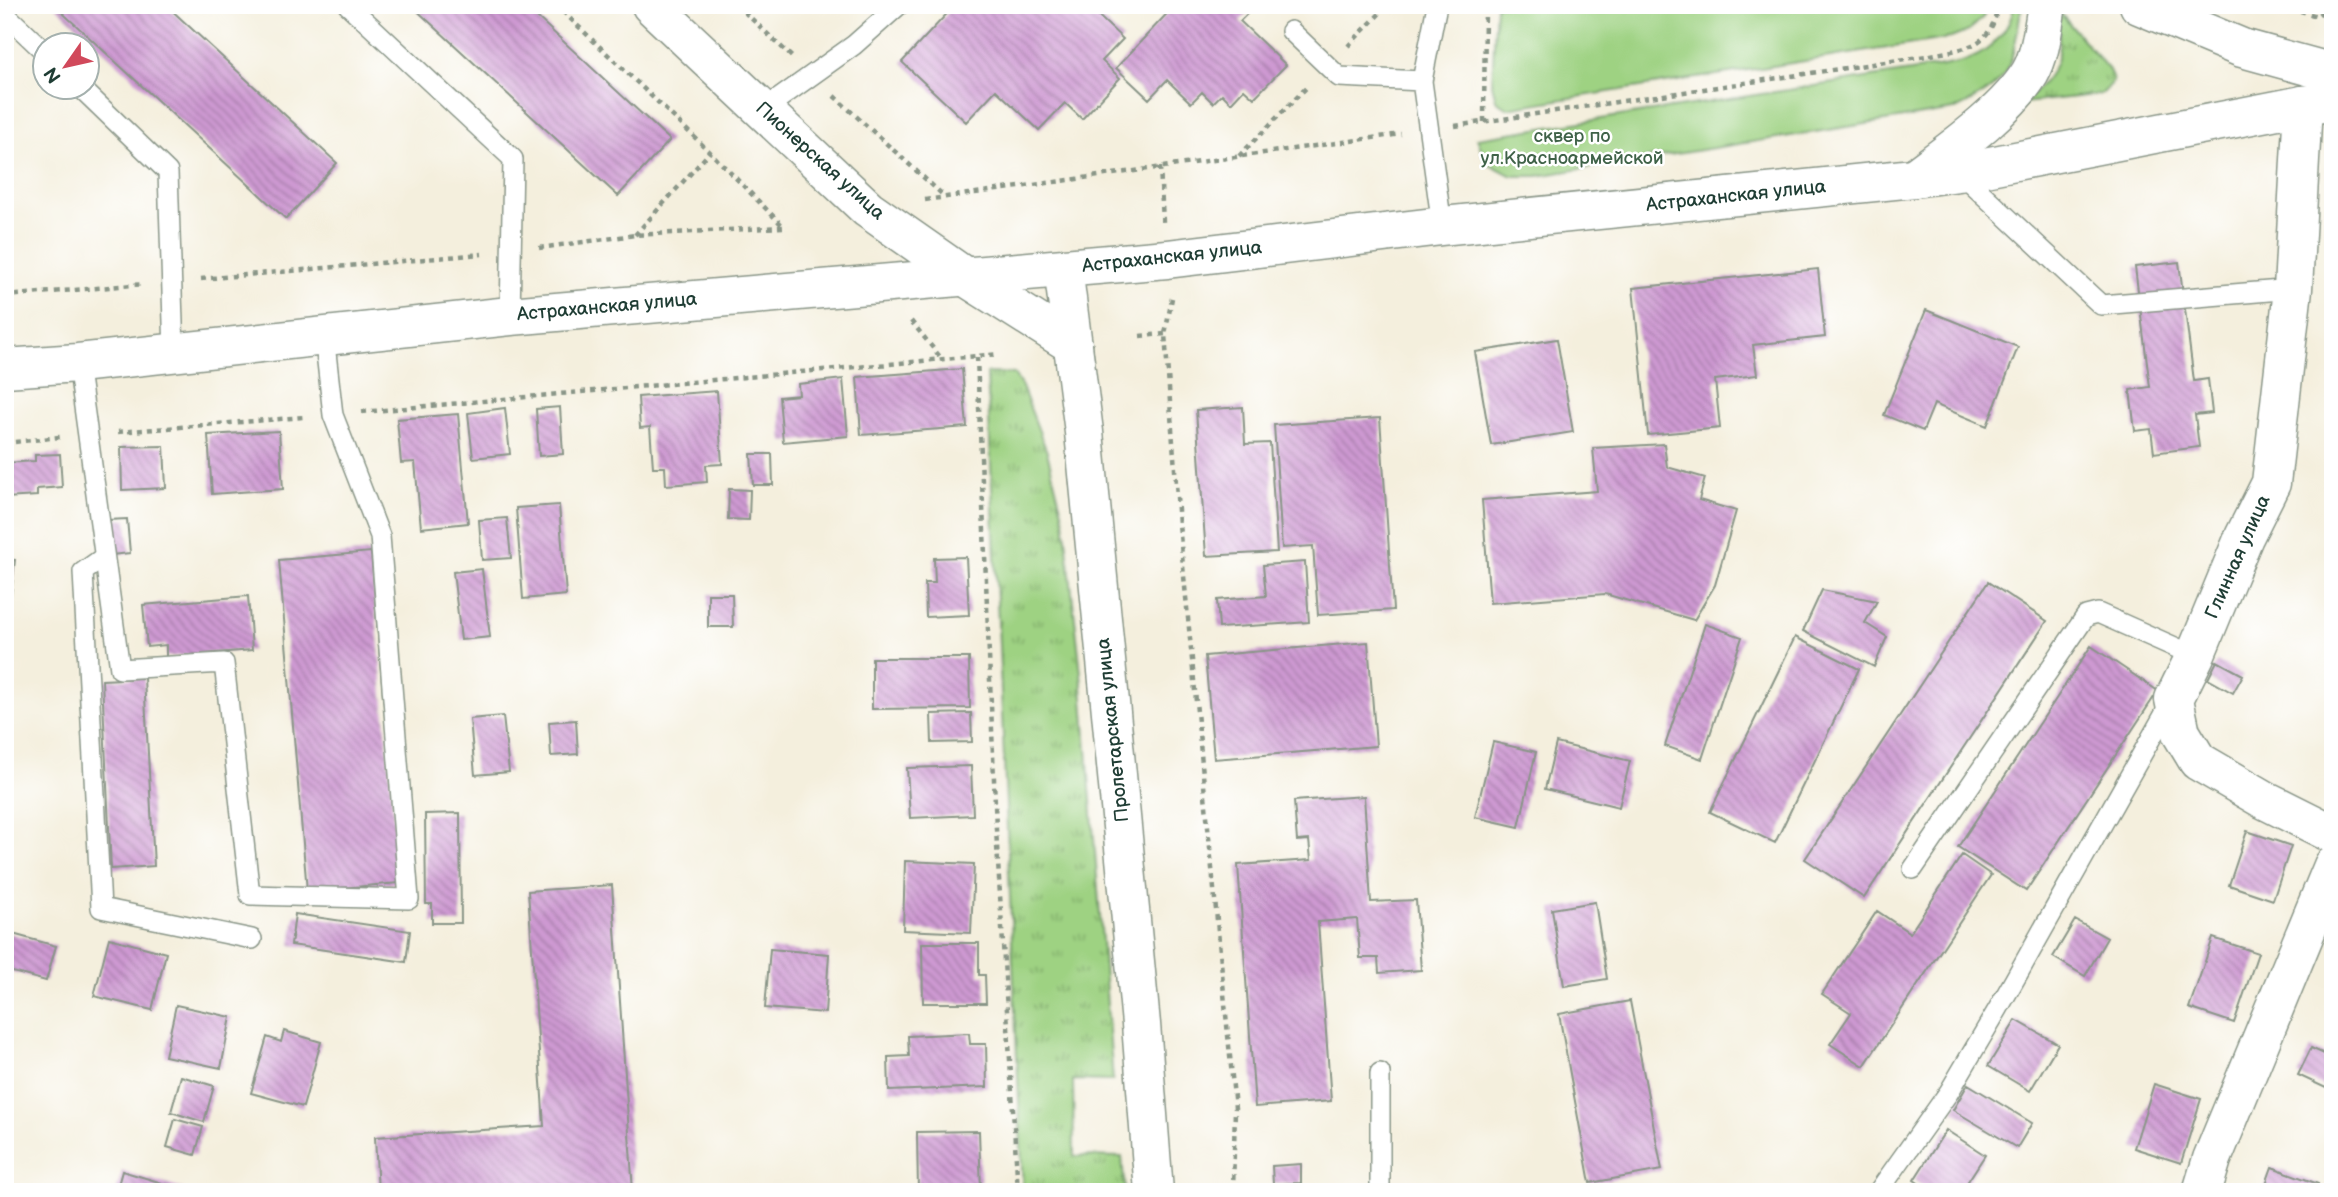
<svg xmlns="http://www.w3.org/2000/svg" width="2338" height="1197" font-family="'Balsamiq Sans',sans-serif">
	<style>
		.grass { fill: url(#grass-tufts); stroke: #5e885b; stroke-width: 2 }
		.green { fill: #9ed282; stroke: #5e885b; stroke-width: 2 }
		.building { fill: url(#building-back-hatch) }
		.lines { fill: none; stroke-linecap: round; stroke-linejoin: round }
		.lane-casing { stroke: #8a9688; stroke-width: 22 }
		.street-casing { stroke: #8a9688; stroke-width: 41 }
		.secondary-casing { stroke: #8a9688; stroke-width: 41 }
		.primary-casing { stroke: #8a9688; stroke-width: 41 }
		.path { stroke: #8a9688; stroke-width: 4.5; stroke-dasharray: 5 5; stroke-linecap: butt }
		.lane { stroke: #fff; stroke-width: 19 }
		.street { stroke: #fff; stroke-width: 38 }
		.secondary { stroke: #fff; stroke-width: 38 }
		.primary { stroke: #fff; stroke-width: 38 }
		.labels { text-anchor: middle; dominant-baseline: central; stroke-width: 5; stroke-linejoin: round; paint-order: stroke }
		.park-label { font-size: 19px; fill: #3f6248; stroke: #fff }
		.street-label { font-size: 19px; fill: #1f3d34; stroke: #fff }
	</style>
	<defs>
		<pattern id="grass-tufts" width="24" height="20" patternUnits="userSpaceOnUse" patternTransform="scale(1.75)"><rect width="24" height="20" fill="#9ed282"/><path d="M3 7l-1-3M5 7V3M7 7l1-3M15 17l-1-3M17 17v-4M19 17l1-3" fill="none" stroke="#80ac6b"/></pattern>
		<pattern id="building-back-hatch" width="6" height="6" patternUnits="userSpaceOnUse" patternTransform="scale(1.75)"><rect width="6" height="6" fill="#ce99d2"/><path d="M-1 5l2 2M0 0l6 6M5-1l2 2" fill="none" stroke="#a77eab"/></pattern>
	</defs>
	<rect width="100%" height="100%" fill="#fff"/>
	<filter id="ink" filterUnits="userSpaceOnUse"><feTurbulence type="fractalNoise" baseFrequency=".0143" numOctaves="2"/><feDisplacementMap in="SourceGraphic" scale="14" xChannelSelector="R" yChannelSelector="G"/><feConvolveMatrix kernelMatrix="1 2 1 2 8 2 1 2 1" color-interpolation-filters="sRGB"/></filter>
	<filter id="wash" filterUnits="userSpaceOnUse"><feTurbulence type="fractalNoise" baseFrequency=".00686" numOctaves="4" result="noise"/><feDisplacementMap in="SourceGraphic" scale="28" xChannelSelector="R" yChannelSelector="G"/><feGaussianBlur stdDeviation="1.57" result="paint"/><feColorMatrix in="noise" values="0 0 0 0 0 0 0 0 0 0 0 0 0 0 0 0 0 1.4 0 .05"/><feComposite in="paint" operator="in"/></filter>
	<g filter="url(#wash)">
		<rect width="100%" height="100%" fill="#f4efdd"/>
		<path class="grass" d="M2055,7L2109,70L2113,81L2102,94L2022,103C2059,73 2065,53 2055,7Z
			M987,373L1014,374L1022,387L1047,452L1064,520L1081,673L1113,1081L1073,1080L1074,1156L1122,1157L1125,1192H1023Z"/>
		<path class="green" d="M1496,5H1983L1984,16L1969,31L1951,38L1507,108L1496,100L1492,84Z
			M2014,5H2022C2018,25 2015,58 2004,75C1992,92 1971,101 1954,110L1537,176H1512L1486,162L1477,138L1943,66C1951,64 1962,63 1970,59C1991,51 2012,28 2014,5Z"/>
		<g id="blocks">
			<path class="building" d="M54,5H166L337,163L286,219Z
				M411,5H524L670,140L618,196Z
				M955,5H1087L1123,39L1102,61L1120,78L1082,119L1065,103L1039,130L996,90L966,122L902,62Z
				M1175,5H1256L1240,21L1286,65L1254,98L1244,89L1231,103L1222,94L1213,103L1202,92L1191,103L1167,80L1149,99L1116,68Z
				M2179,262L2194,381L2208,379L2212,413L2195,415L2199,447L2154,453L2151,429L2135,431L2130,390L2150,387L2135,267Z
				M1818,269L1825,337L1753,345L1757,375L1715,380L1720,428L1648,435L1633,288Z
				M1926,310L2018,347L1987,426L1934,404L1923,431L1884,415Z
				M1557,339L1573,432L1491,445L1475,352Z
				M962,369L967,427L861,435L857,377Z
				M843,379L848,436L783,442L779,397L799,395L798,384Z
				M717,391L722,464L706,465L707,482L666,485L665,467H653L650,427L640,428L638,397Z
				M560,407L563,454L539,456L536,409Z
				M1243,407L1245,444L1270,443L1277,552L1206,556L1196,410Z
				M505,408L510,454L473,458L468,413Z
				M458,414L468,523L421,528L415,462L401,463L397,419Z
				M1380,418L1393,610L1318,615L1313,546L1282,548L1274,425Z
				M279,431L283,489L212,494L208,435Z
				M1664,444L1667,467L1705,478L1699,500L1736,511L1715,585L1694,620L1605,594L1490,603L1482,500L1597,491L1593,448Z
				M164,446L166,488L122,490L121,447Z
				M60,454L62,487L37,489V496L5,498V463L35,461V455Z
				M751,454H772L773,485H753Z
				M729,489L750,490L749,520L728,519Z
				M559,505L566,595L523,599L516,508Z
				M507,518L511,558L482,560L479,520Z
				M127,519L130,553L111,555L108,520Z
				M371,552L399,883L307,891L279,560Z
				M966,557L969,615L926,617L925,583H935L934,558Z
				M5,559L15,560L11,595H5Z
				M1305,562L1309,622L1219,628L1217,600L1266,596L1263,565Z
				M482,569L490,637L461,640L453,572Z
				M1988,582L2047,621L1864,898L1805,859Z
				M1822,590L1877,601L1865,623L1887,637L1874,667L1803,631Z
				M708,594H732L733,627H708Z
				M248,596L252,650L166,657V645L147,647L143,605Z
				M1705,624L1742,637L1702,759L1665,746Z
				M1795,637L1859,669L1775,843L1710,812Z
				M1368,642L1376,746L1214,759L1205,656Z
				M2091,646L2158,691L2026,891L1958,847Z
				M872,658H969L970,708L872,709Z
				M2217,661L2243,675L2233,693L2208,679Z
				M144,678L154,866L111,869L102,680Z
				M971,713L972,742L932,743L931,714Z
				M503,716L509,772L475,775L470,719Z
				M576,720L578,754L551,756L549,722Z
				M1493,742L1536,752L1519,827L1475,817Z
				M1556,743L1630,761L1619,807L1545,789Z
				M971,766L973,815L910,818L907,768Z
				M1364,796L1371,902L1416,900L1421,970L1379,973L1378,958H1360L1357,919L1318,922L1331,1101L1255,1107L1238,865L1311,860L1309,840L1297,841L1294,801Z
				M460,813L461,923H432V904H426L425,814Z
				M2247,831L2291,846L2273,900L2229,885Z
				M1962,855L1991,875L1864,1066L1830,1044L1851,1013L1822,994L1877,911L1910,933Z
				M905,861L974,864L971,933L903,930Z
				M612,885L633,1192H378L375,1137L544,1126L528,891Z
				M1595,902L1607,979L1564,986L1552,909Z
				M295,914L410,931L406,962L291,945Z
				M2075,920L2107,938L2085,976L2053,957Z
				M9,933L56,946L46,981L5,970V947Z
				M109,938L166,953L152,1010L94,996Z
				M2213,938L2258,953L2234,1023L2189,1008Z
				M922,943H979V975H985L986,1003H923Z
				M770,949L829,954L825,1013L765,1008Z
				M1630,1001L1662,1170L1590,1183L1559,1014Z
				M176,1005L231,1017L221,1068L165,1056Z
				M2016,1020L2058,1044L2030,1091L1988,1066Z
				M284,1031L321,1042L303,1107L251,1093L267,1037L281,1042Z
				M969,1033L970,1044H986L987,1087L889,1091L888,1057L909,1056L908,1036Z
				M2311,1048L2333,1058V1084L2330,1090L2298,1075Z
				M181,1076L214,1086L204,1122L171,1112Z
				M1968,1084L2032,1123L2017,1148L1953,1110Z
				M2154,1084L2201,1099L2181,1163L2134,1148Z
				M175,1119L203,1127L195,1155L167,1147Z
				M1946,1130L1985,1155L1961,1192H1931L1914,1180Z
				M979,1131L981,1192H918L917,1132Z
				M1301,1164V1183L1273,1184L1272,1166Z
				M2272,1167L2318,1184L2316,1192H2263Z
				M122,1171L189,1191V1192H116Z
				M1301,1186V1192H1274L1273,1188Z"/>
		</g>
	</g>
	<g filter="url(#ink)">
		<use href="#blocks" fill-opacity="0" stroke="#8a9688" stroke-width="2"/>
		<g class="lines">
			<g class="lane-casing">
				<path id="lane" d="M348,5L513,159L510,316
					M5,14L46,53
					M1291,31L1339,77L1422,81L1442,226
					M1422,81L1437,5
					M81,88L168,172L174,352
					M763,110L854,45L899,5
					M1959,172L2101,305L2293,289
					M78,363L120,669L224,663L250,895L409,899L380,536L333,415L324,335
					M104,557L83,572L101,908L252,939
					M1913,869L2086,616L2098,613L2195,656
					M1380,1192V1073
					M1878,1192L1949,1092L1998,1009L2172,701"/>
			</g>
			<g class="street-casing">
				<path id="street" d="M2303,105L2293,289L2271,483L2244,537L2195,656L2174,699L2181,733L2198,761L2265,800L2333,834
					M2202,1192L2212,1159L2333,866"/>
			</g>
			<g class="secondary-casing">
				<path id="secondary" d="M651,5L868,209L964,276L1073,345
					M2139,5L2242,48L2333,73
					M1914,178C1951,150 2006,112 2030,73C2041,54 2043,27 2047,5"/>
			</g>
			<g class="primary-casing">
				<path id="primary" d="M1063,268L1084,432L1141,1024L1154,1192
					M5,368L78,363L510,316L1167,259L1442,226L1914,178L1959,172L2303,105L2333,102"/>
			</g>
			<path class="path" d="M737,5L792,57
				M2281,5L2317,16L2330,5
				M1348,46L1388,5
				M834,96L944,196
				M1484,122L1485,5
				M1455,126L1926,56C1964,48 1991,50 1998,5
				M1239,156L1307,87
				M1160,167L1163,222
				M925,200L1401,134
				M635,235L710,152
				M539,248L635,235L784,227L710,152L556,5
				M201,279L482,254
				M5,296L144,284
				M1172,298L1165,334L1179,524L1235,1108L1233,1192
				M911,321L941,358
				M1140,336L1165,334
				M977,357L996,829L1018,1192
				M362,412L999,354
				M118,432L304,417
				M5,443L60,437"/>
			<use href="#lane" class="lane"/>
			<use href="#street" class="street"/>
			<use href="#secondary" class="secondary"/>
			<use href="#primary" class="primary"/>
		</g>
	</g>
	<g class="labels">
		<g class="park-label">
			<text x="1572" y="136">сквер по<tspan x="1572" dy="22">ул.Красноармейской</tspan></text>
		</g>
		<g class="street-label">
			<text transform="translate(820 161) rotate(42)">Пионерская улица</text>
			<text transform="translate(1736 196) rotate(-6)">Астраханская улица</text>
			<text transform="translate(1172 257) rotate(-6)">Астраханская улица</text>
			<text transform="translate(607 307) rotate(-5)">Астраханская улица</text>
			<text transform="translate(2238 557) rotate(-66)">Глинная улица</text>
			<text transform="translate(1113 730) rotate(-96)">Пролетарская улица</text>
		</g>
	</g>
	<rect width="2338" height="1197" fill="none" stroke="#fff" stroke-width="28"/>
	<g transform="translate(66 66) rotate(236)"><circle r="33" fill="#ffffff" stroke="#a5b1ae" stroke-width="2"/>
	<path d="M0-5L12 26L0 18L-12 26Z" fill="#d1495b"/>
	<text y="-10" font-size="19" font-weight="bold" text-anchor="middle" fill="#1f3d34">N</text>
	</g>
</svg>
